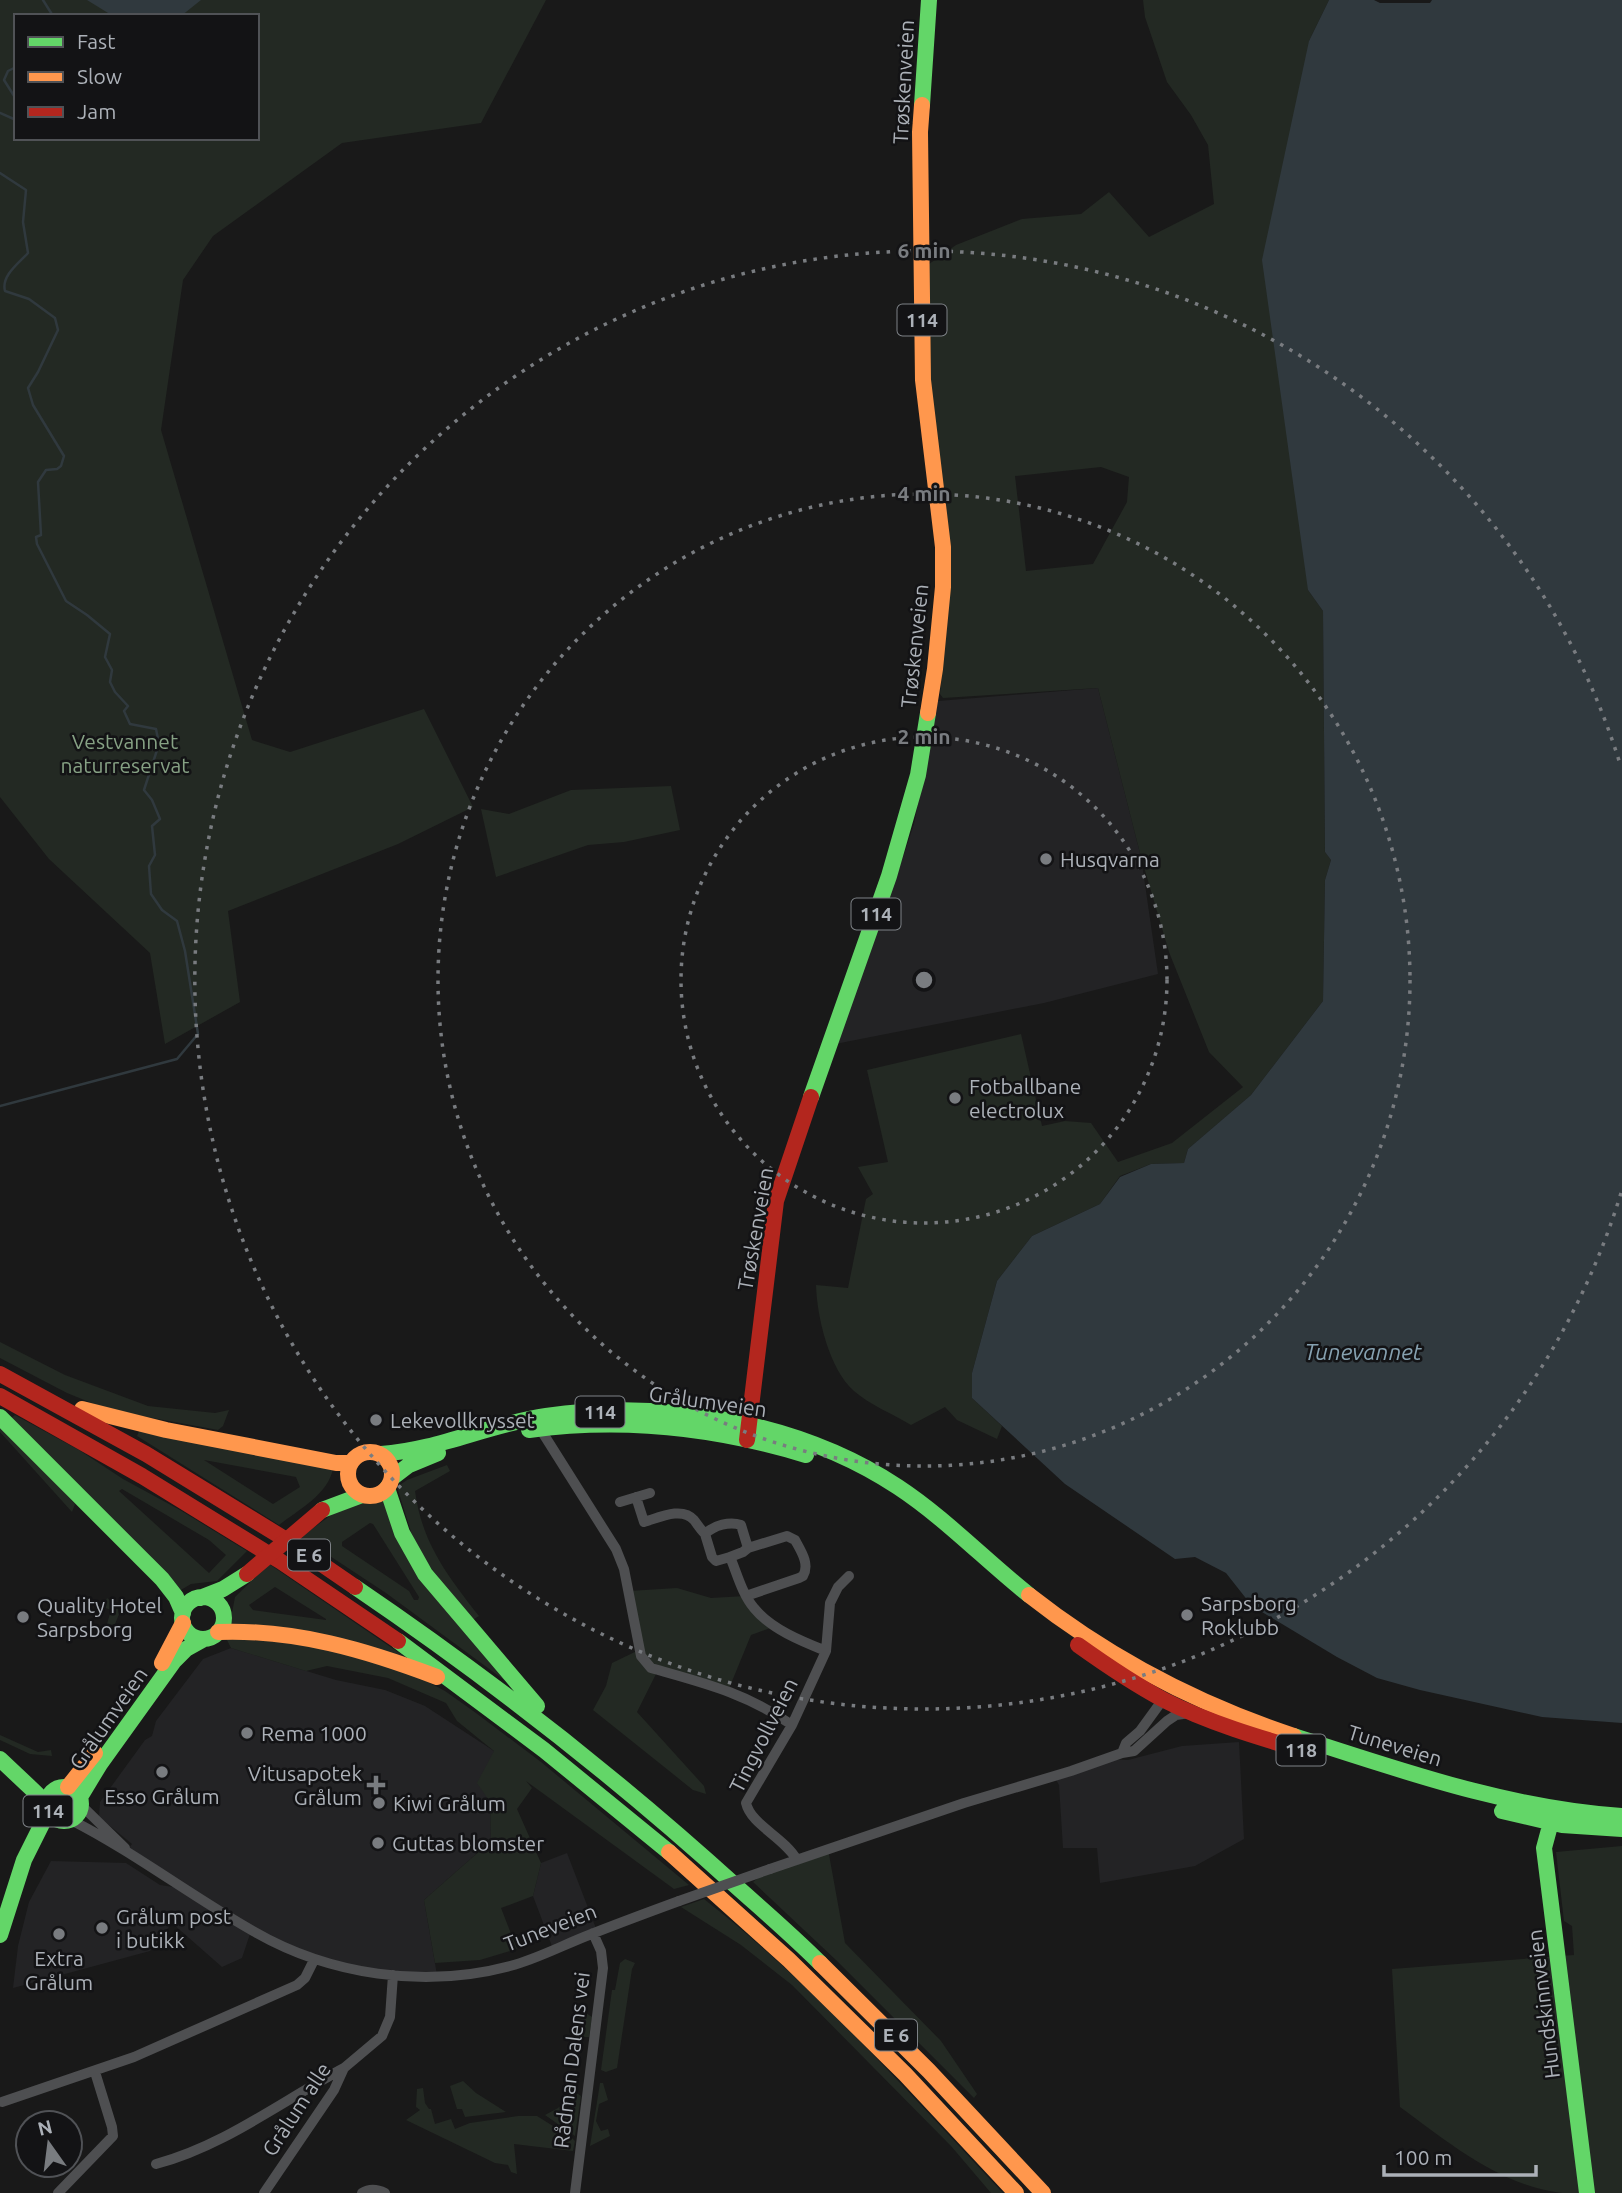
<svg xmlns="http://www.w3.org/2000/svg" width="1622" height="2193" font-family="Ubuntu,sans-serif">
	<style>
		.built { fill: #232325 }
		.green { fill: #232923; fill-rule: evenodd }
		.water { fill: #30393e }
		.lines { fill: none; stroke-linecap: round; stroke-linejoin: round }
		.stream { stroke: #30393e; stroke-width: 2.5 }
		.street { stroke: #4e4f51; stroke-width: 10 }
		.fast { stroke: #63d668; stroke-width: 16 }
		.slow { stroke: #ff974d; stroke-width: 16 }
		.jam { stroke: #b3261e; stroke-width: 16 }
		.street-bridge { stroke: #4e4f51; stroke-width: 10 }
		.jam-bridge { stroke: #b3261e; stroke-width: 16 }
		.ring { fill: none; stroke: #797c80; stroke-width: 3.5; stroke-dasharray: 3.5 7 }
		.poi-dot { fill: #797c80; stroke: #131315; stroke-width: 2.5 }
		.labels { text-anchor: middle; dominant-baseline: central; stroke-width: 5; stroke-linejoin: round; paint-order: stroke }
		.shield { fill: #131315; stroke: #7e8287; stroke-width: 2 }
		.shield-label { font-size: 19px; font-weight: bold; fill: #acb1b8 }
		.street-label { font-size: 21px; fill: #acb1b8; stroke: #131315 }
		.park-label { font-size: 21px; fill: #86a184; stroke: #131315 }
		.poi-label { font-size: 21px; fill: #acb1b8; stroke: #131315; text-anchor: start }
		.water-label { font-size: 23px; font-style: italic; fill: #86a1b0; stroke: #131315 }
		.centre { fill: #797c80; stroke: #131315; stroke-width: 3.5 }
		.ring-label { font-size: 21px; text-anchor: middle; font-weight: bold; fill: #797c80; stroke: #131315; stroke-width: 5; stroke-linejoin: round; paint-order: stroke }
	</style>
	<rect width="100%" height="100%" fill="#191919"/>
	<path class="built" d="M1098,688L1141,857L1158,974L1044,1003L830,1045L894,884L914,824L938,701Z
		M231,1648L336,1680L385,1690L425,1706L494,1751L490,1802L491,1841L424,1900L437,1975H393L314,1960L251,1931L242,1958L222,1967L172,1923L150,1951L13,1988L18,1946L29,1902L51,1861L126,1863L160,1885L187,1889L127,1851L132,1844L99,1817L100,1802L145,1740L152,1736L156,1721L203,1659Z
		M1239,1742L1244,1839L1195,1866L1100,1883L1097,1848H1063L1059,1785L1054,1776L1109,1759L1128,1760L1182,1746Z
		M567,1853L597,1931L553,1949L533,1896L541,1863Z"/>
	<path class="green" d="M0,0H546L481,123L342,143L213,236L183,280L161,430L252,740L290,752L424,709L473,807L398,844L228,911L240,1002L165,1044L150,953L49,859L0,797ZM16,16H257V138H16Z
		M1143,0H1329L1309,41L1308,590L1323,611L1325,852L1331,860L1325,880L1323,1001L1251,1095L1188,1149L1184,1163L1151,1164L1120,1176L1100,1204L1032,1236L997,1281L972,1373V1398L1002,1426L997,1439L957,1420L945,1407L911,1425C893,1414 870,1405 854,1391C829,1369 817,1317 816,1285L848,1288L866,1199L873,1194L858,1167L888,1162L867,1070L1021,1034L1042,1126L1065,1121L1091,1123L1118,1162L1172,1143L1243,1087L1209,1052L1169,952L1141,857L1098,688L943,698L940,694L950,589L943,547L922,269L956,245L1022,219L1081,214L1109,192L1149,237L1214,204L1208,145L1191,115L1167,82L1145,17ZM1101,467L1129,477L1127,502L1093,564L1026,571L1015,476Z
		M671,786L680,830L624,842L588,845L496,877L481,809L509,814L571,790Z
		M0,1342L65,1375L148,1406L215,1413L229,1410L223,1426L218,1430L109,1410L67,1393L0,1358Z
		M15,1415L79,1450L123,1479L180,1510L247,1551L217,1581L191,1584L179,1591L10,1419ZM122,1489L209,1540L226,1555L209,1573L119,1491Z
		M0,1422L75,1504L72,1512L0,1432Z
		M140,1429L333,1468C329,1494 298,1510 279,1525L137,1436ZM204,1460L296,1477L300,1487L273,1504Z
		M447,1465L450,1471L415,1491C422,1543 447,1575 479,1616L471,1621L416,1548L397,1487L407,1480Z
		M382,1499L511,1685L386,1593L301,1537L338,1510L359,1501ZM370,1523L373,1524L419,1597L418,1600H414L409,1591L342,1546V1542Z
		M269,1564L414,1663L230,1624L235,1597ZM275,1587L326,1619V1620L253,1610L249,1605Z
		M677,1588L711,1598L746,1596L776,1626L751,1635L728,1691L658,1670L637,1712L704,1786L706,1794L693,1790L593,1710L606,1686L612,1663L641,1649L629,1591Z
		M107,1598L117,1606L119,1614L115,1624L110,1625L107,1624L111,1610L103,1607Z
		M226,1638L307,1644L411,1673L445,1691L476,1713L541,1762L689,1885L674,1889L526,1781L532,1788L517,1809L541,1863L533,1896L501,1908L517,1949L480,1960L435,1963L424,1900L491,1841L490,1802L477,1783L494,1751L457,1721L446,1703L388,1678L327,1666L306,1671L231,1648Z
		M0,1735L38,1752L51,1750L52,1756L30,1754L0,1740Z
		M1622,1846V2193C1602,2193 1581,2193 1562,2193C1500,2186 1448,2142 1400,2107L1392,1969L1574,1955L1572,1926L1564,1921L1556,1852Z
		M828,1849L845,1943L941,2041L977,2094L974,2098L836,1960L753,1882L770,1869Z
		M704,1899C814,1985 907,2091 1003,2193H991L951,2146L792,1985L741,1945L681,1907Z
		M625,1959L635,1963L632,1969L617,2068L606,2072L601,2070L612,1990H615L620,1963Z
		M578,2013H586L592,2017L589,2037H579Z
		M463,2081L476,2093L506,2112L465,2117L462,2109H457L450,2086Z
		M600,2083H603L608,2100L599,2104L596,2121L601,2131L608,2129L610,2136L590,2146Z
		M423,2088L425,2103L429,2109H431L435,2124L451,2119L455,2129L470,2123L518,2116H537L572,2138L575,2141L573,2151L514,2144L517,2174L511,2172L508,2165L495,2163L406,2120L420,2110L416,2107L417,2089Z
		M575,2092L581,2096L575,2136L545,2115L558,2108Z"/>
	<path class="water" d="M87,0H201L181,16H113Z
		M1329,0H1374L1380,3H1430L1432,0H1622V1723L1542,1717L1420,1690L1377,1678L1337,1657L1252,1606L1226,1573L1195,1557L1175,1559L1065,1484L972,1398V1373L997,1281L1032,1236L1100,1204L1120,1177L1151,1164L1184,1163L1188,1149L1251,1095L1323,1001L1325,880L1331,860L1325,852L1323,611L1308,590L1262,260L1309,41Z"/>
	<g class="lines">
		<path class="stream" d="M43,0L53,16
			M16,67L8,71L4,80L16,99
			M0,113L16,120
			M0,173L26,190L23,222L28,253C18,264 1,276 5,291L29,299L55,318L58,330L38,372L28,388L33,405L64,456L61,466L57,469L46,470L38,482L41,535L36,537L37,544L66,601L87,615L110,634L105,657L112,670L110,682L115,692L128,706L124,711L130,724L156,729L159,744L144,790L152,800L160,819L152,826L155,855L149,866L151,894L162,910L177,921L185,951L198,1034L177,1059L0,1106"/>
		<path class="street" d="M539,1427L616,1549L624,1569L641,1656L651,1668C704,1683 746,1693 792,1725
			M636,1497L644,1522C658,1518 682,1506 694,1520C698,1525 700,1529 705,1534
			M620,1502L650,1493
			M730,1557L716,1561L712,1557L705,1534C714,1525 730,1521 741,1525L748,1548L743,1552L730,1557C737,1573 742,1594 754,1608C771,1629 801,1641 826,1651
			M746,1596L799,1578L803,1576C810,1564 801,1551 795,1540L787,1536L748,1548
			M1122,1753L1126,1743L1140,1731L1164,1698
			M82,1806L125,1848
			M71,1820C134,1852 191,1896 253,1931C329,1975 424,1989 510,1966C537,1959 563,1945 589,1935C619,1923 649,1912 679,1901
			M797,1860C784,1837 751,1825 746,1803L792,1725L826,1651L830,1603L838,1587L849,1576
			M770,1869L964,1803L1071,1771L1122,1753L1134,1751L1167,1721L1176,1715L1190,1713
			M2,2102L134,2057L297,1985L305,1978L314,1960
			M156,2164C224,2146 282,2101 344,2068
			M58,2193L113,2136L112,2127L95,2072
			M264,2193L334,2090L344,2068L382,2036L390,2017L393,1975
			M362,2193C370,2188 377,2189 385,2193
			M575,2193L603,1968L601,1951L593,1933"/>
		<path class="fast" d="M922,105L929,0
			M811,1097L889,876L918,775L928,713
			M0,1417L162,1579L176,1597L183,1613
			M529,1430C624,1417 714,1427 806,1455
			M381,1454C438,1450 490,1424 546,1416C663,1399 798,1421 898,1487C945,1518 985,1560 1029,1595
			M392,1478L409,1465L438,1453
			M387,1488L402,1533L425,1574L537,1706
			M322,1510L362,1495
			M355,1587C489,1678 617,1778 737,1887C765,1912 793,1936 820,1963
			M182 1618a21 21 0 1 1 42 0a21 21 0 1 1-42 0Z
			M200,1598L223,1589L247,1574
			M398,1641L544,1750L669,1852
			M1294,1736C1400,1770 1510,1809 1622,1816
			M0,1759L36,1793L46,1806
			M47 1804a17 17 0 1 1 34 0a17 17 0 1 1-34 0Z
			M80,1797L100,1764L174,1661L186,1649L204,1639
			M1502,1811L1562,1825L1622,1829
			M1554,1811L1544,1848L1587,2193
			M0,1935L24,1860L48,1812"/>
		<path class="slow" d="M922,105L920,132L923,380L943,547V587L935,669L928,713
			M82,1409L166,1430L336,1463H350
			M348 1474a22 22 0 1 1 44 0a22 22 0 1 1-44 0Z
			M1029,1595C1109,1658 1197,1704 1294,1736
			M218,1632C295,1629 366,1650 437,1677
			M162,1663L183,1623
			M68,1787L95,1753
			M669,1852L789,1960L905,2074L1016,2193
			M820,1963L929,2071L1043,2193"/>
		<path class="jam" d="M0,1374L146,1454L288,1541L355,1587
			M0,1396L142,1476L280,1561L398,1641
			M747,1440L776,1201L811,1097
			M1078,1645C1106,1665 1134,1684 1164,1700C1211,1724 1264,1739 1315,1754"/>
		<path class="street-bridge" d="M679,1901L770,1869"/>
		<path class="jam-bridge" d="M247,1574L322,1510"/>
	</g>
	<g class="ring">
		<circle cx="924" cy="980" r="243"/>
		<circle cx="924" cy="980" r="486"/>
		<path d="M1621 1193A729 729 0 1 1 1621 767"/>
	</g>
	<g class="poi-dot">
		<circle cx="1046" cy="859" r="7"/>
		<circle cx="955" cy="1098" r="7"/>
		<circle cx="376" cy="1420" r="7"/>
		<circle cx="1187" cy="1615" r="7"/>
		<circle cx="23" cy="1617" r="7"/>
		<circle cx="247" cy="1733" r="7"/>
		<circle cx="162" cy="1772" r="7"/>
		<path d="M372.5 1774.5h7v7h7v7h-7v7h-7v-7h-7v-7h7z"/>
		<circle cx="379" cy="1803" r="7"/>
		<circle cx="378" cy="1843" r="7"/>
		<circle cx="102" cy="1928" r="7"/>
		<circle cx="59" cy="1934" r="7"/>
	</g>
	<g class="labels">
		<g class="shield">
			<rect x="897.5" y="304.5" width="49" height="31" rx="5"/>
			<rect x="851.5" y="898.5" width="49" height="31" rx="5"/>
			<rect x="575.5" y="1396.5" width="49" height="31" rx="5"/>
			<rect x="288" y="1539.5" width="42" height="31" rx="5"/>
			<rect x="1276.5" y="1734.5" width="49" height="31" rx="5"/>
			<rect x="23.5" y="1795.5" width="49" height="31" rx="5"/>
			<rect x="875" y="2019.5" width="42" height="31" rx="5"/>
		</g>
		<g class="shield-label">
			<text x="922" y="320">114</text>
			<text x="876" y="914">114</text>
			<text x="600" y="1412">114</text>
			<text x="309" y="1555">E 6</text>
			<text x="1301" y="1750">118</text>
			<text x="48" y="1811">114</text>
			<text x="896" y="2035">E 6</text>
		</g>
		<g class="street-label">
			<text transform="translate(903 82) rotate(-87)">Trøskenveien</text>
			<text transform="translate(914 646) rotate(-84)">Trøskenveien</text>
			<text transform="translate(755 1229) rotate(-80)">Trøskenveien</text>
			<text transform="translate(708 1401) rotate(8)">Grålumveien</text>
			<text transform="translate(108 1718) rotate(-55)">Grålumveien</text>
			<text transform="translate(763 1735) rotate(-63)">Tingvollveien</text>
			<text transform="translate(1395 1745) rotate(17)">Tuneveien</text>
			<text transform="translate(550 1927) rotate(-21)">Tuneveien</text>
			<text transform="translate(1543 2004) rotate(-97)">Hundskinnveien</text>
			<text transform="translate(571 2060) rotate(-83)">Rådman Dalens vei</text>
			<text transform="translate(296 2109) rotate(-57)">Grålum alle</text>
		</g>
		<g class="park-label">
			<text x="125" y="741">Vestvannet<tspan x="125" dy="24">naturreservat</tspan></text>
		</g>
		<g class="poi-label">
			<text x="1060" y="859">Husqvarna</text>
			<text x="969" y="1086">Fotballbane<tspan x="969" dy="24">electrolux</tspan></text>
			<text x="390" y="1420">Lekevollkrysset</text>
			<text x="1201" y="1603">Sarpsborg<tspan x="1201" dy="24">Roklubb</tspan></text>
			<text x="37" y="1605">Quality Hotel<tspan x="37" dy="24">Sarpsborg</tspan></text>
			<text x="261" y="1733">Rema 1000</text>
			<text x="362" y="1773" text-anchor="end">Vitusapotek<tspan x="362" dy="24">Grålum</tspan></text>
			<text x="162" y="1796" text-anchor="middle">Esso Grålum</text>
			<text x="393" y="1803">Kiwi Grålum</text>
			<text x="392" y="1843">Guttas blomster</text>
			<text x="116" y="1916">Grålum post<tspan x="116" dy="24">i butikk</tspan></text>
			<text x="59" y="1958" text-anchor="middle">Extra<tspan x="59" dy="24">Grålum</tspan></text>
		</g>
		<g class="water-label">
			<text x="1363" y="1351">Tunevannet</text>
		</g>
	</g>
	<circle cx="924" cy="980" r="10" class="centre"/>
	<g class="ring-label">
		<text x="924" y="258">6 min</text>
		<text x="924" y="501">4 min</text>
		<text x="924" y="744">2 min</text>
	</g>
	<rect x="14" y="14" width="245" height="126" fill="#131315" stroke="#505256" stroke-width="2"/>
	<rect x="28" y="37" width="35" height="10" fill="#63d668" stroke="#505256" stroke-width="2"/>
	<text x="77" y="49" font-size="21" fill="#acb1b8">Fast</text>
	<rect x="28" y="72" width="35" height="10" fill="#ff974d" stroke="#505256" stroke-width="2"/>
	<text x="77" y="84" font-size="21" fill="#acb1b8">Slow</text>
	<rect x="28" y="107" width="35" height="10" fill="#b3261e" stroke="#505256" stroke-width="2"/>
	<text x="77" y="119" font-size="21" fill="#acb1b8">Jam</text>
	<g transform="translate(49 2144) rotate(346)"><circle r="33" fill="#131315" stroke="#505256" stroke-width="2"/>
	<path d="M0-5L12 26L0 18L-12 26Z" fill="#797c80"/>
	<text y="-10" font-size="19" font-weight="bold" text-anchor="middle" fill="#acb1b8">N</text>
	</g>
	<path d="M1384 2165v10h152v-10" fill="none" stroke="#acb1b8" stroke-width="3.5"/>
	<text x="1394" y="2165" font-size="21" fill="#acb1b8" stroke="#131315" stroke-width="5" paint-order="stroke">100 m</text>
</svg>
